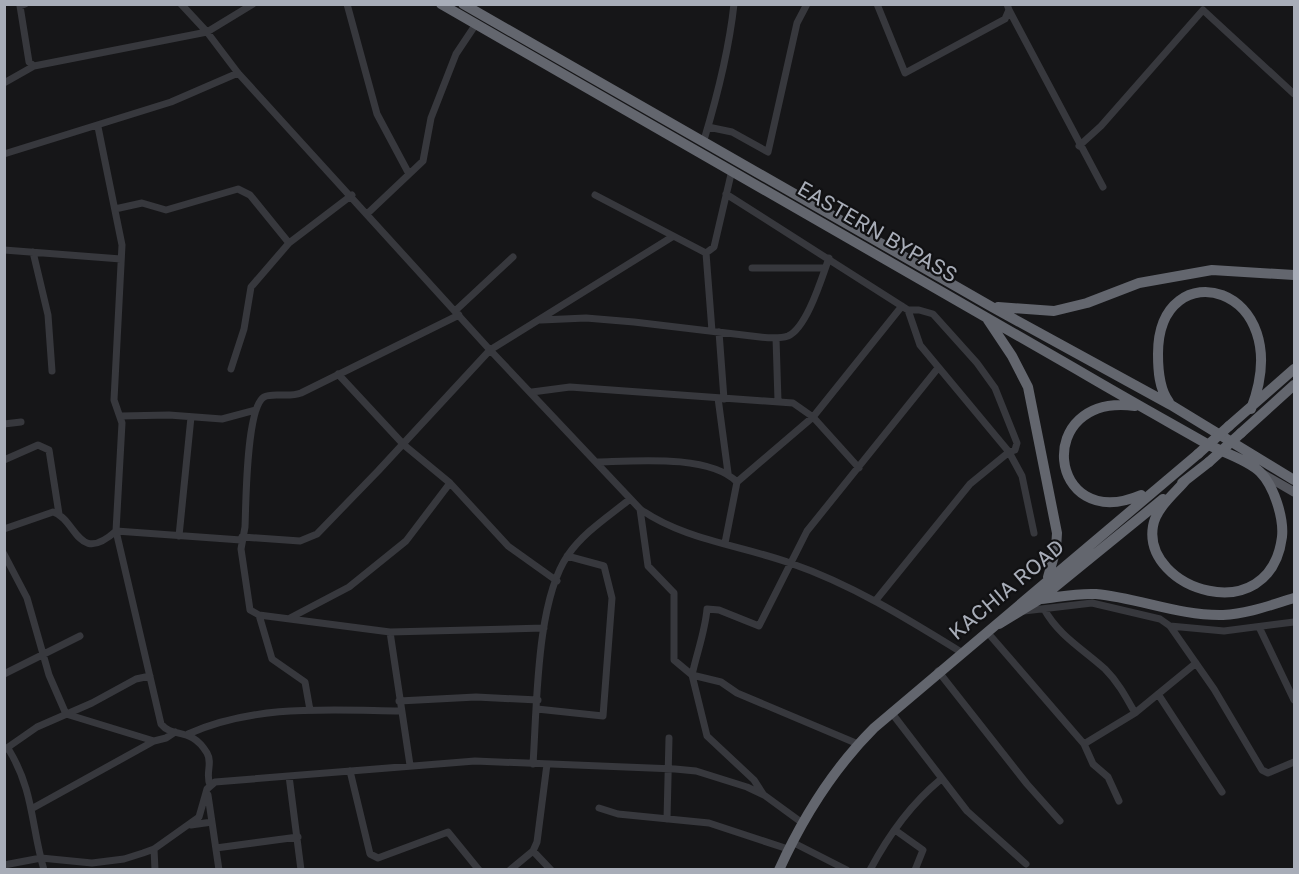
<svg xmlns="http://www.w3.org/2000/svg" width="1299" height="874" font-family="'Golos Text',sans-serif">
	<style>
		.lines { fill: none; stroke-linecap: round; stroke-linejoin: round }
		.minor { stroke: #37383d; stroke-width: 7 }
		.major { stroke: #53555c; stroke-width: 9 }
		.highway { stroke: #63666e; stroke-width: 10 }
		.highway-bridge { stroke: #63666e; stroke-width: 10 }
		.labels { text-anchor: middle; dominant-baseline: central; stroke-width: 4.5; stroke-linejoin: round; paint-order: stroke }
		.street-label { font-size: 21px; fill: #a8adb8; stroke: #111113 }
	</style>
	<rect width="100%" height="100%" fill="#161618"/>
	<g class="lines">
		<path class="minor" d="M25,4L20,6L29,62L34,66L207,32L253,4
			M181,4L207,32L238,73L490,350L640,509C684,540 740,545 790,563C851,584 906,618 961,652
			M347,4L377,114L409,174
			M877,4L905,73L1005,19L1009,10L1007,4
			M1009,10L1103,187
			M4,83L34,66
			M98,127L122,245L114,400L122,423L116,531L161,724C173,739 191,726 207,753C213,763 205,774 210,785
			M708,127L732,132L768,152L797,23L807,4
			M704,140C717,97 729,50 734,4
			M1079,146L1101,126L1203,10L1294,94
			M4,154L171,102L238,73
			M726,194L908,310H919L933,314L977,363L995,388L1017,443L1015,450L1009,452L920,345L908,310
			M595,195L706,253L714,247L732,170
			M115,209L142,203L166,210L238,189L250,195L289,243
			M368,213L423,161L431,118L456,54L476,24
			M4,250L121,259
			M33,252L48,315L52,371
			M706,253L712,331
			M752,268H825
			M455,311L513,257
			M459,315L301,393C288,398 272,392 264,397C246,408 246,505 245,527L241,549L250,610L259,615L390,632L544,628
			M541,320L586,318L634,322L760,337C769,338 779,339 788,336C807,328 822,277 829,258
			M719,332L724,399
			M776,338L778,401
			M231,369L244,329L251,287L289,243L352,195
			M338,374L404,445L450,483L508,546L557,581
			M532,392L570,387L793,403L813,417L859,468
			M718,398L728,473
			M121,416L169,415L222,419L256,410
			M4,424L21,422
			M4,460L38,445L49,450L59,514
			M597,462C635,461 709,454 737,482
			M640,509L648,566L674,593V660L692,675L707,736L754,780L763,794
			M4,529L53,512C77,519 77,566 116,531L241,540
			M179,536L191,417
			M242,537L300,541L317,534L378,471L490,350L672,237
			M725,543L737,482L813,417L902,306
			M4,554L27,598L49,675L66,714L154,741L166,738L175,732
			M876,600L970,484L1009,452L1022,476L1034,533
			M1044,609C1059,636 1083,649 1105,669C1118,682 1126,697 1135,713
			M1024,611L1092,603L1160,619L1170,626L1214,689L1262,770L1268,773L1294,762
			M259,615L272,659L305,682L310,710
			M290,618L349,587L406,541L450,483
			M1170,626L1224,631L1294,622
			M1260,629L1294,700
			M390,632L410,765
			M988,633L1084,744L1093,764L1108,777L1119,801
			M938,671L1027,784L1060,821
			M4,674L80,636
			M1158,694L1222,792
			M399,701L476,697L538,700
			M537,709L603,716L612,598L604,566L567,556
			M891,712L967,811L1026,864
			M188,734C255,704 328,710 400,711
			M858,744L737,693L721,682L692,675C697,652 705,632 707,609L719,610L759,626L807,531L938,368
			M1084,744L1135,713L1196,663
			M4,750L37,727L92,703L136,679L150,676
			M9,750C34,791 31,826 44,870
			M533,764C537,707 536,601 568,555C584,532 608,517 630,499
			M350,771L370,854L378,858L448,832L479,870
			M289,776L301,870
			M208,795L219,870
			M33,808L154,741
			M599,808L618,814L709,823L788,849
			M667,819L669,738
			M191,825L212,822
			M895,830L923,850L915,870
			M792,842L847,870
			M216,848L298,837
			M154,849L155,870
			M533,851L551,870
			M4,865L41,858L92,863L124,859L143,853L154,849L199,817L207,789L215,782L475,761L675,769L696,771L747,787L764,795L801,822
			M510,870L533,851L537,842L547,764
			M870,870C888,836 911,804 940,780"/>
		<path class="major" d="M1261,473L1294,492"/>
		<path class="highway" d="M441,4C653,126 866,246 1076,369C1120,395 1165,420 1209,445C1224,453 1248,460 1260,472C1274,486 1284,518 1282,537C1270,631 1142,590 1153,526C1156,508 1175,493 1186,480
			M463,4L992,307L1171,405L1294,480
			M998,307L1054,311L1087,303L1139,283L1212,270L1294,275
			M988,320L1012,356L1028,387L1057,533L1056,549L1048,577
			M1169,402C1159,389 1158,370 1158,354C1158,249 1299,284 1251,409
			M1135,406C1032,392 1047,535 1141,495
			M1229,426L1294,369
			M1241,433L1294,385
			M1182,483L1209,462
			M1041,599C1059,597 1077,593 1096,594C1139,598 1179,616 1223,615C1247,614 1271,605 1294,598
			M999,624L1040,599L1163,499
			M779,870C803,817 833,769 874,728L1198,454"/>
		<path class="highway-bridge" d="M1198,454L1229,426
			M1209,462L1241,433"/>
	</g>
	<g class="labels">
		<g class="street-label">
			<text transform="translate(878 231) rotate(30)">EASTERN BYPASS</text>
			<text transform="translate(1006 589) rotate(-40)">KACHIA ROAD</text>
		</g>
	</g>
	<rect width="1299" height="874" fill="none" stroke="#a8adb8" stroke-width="12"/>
</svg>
